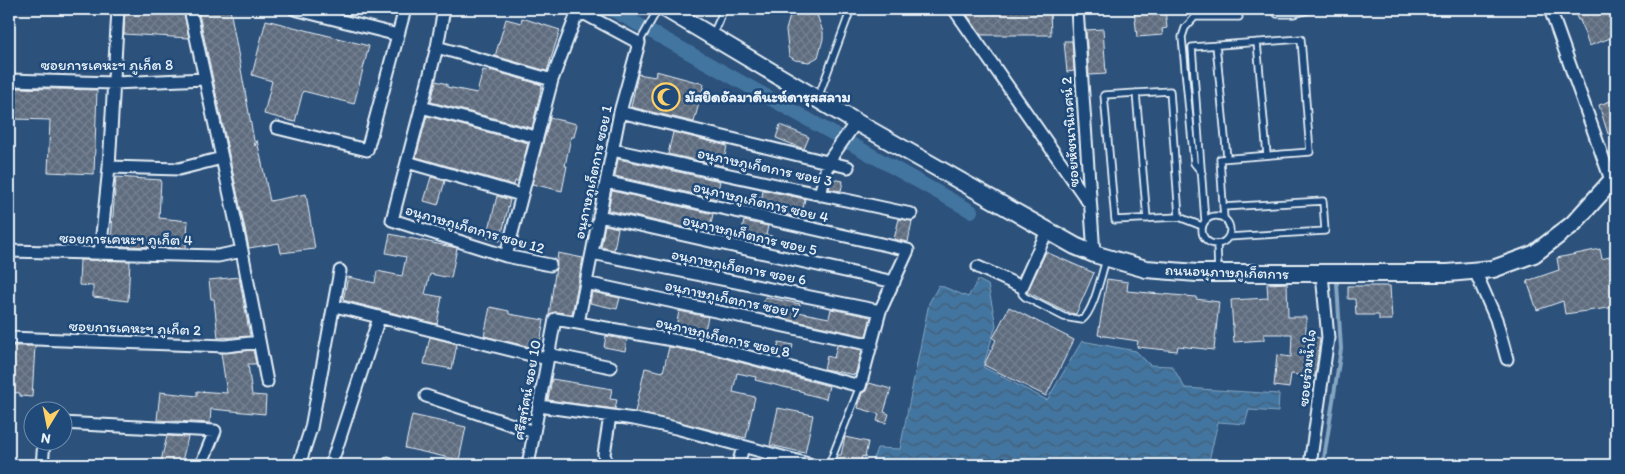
<svg xmlns="http://www.w3.org/2000/svg" width="1625" height="474" font-family="Itim,'Playpen Sans Thai',sans-serif">
	<style>
		.water { fill: url(#water-waves); stroke: #85a7c3 }
		.lines { fill: none; stroke-linecap: round; stroke-linejoin: round }
		.stream { stroke: #85a7c3; stroke-width: 4 }
		.canal { stroke: #4375a0; stroke-width: 14 }
		.building { fill: url(#building-cross-hatch); stroke: #e8f1f8 }
		.lane-casing { stroke: #e8f1f8; stroke-width: 9 }
		.street-casing { stroke: #e8f1f8; stroke-width: 15 }
		.secondary-casing { stroke: #e8f1f8; stroke-width: 20 }
		.lane { stroke: #1f4a7a; stroke-width: 5.5 }
		.street { stroke: #1f4a7a; stroke-width: 11 }
		.secondary { stroke: #1f4a7a; stroke-width: 16 }
		.labels { text-anchor: middle; dominant-baseline: central; stroke-width: 5; stroke-linejoin: round; paint-order: stroke }
		.street-label { font-size: 15px; fill: #e8f1f8; stroke: #1f4a7a }
		.poi-label { font-size: 15px; font-weight: bold; fill: #e8f1f8; stroke: #1f4a7a; text-anchor: start }
	</style>
	<defs>
		<pattern id="water-waves" width="16" height="10" patternUnits="userSpaceOnUse" patternTransform="scale(1.25)"><rect width="16" height="10" fill="#4375a0"/><path d="M0 5q4-4 8 0t8 0" fill="none" stroke="#445e75"/></pattern>
		<pattern id="building-cross-hatch" width="8" height="8" patternUnits="userSpaceOnUse" patternTransform="scale(1.25)"><rect width="8" height="8" fill="#5e6c7e"/><path d="M0 0l8 8M0 8l8-8" fill="none" stroke="#758191"/></pattern>
	</defs>
	<rect width="100%" height="100%" fill="#2c517b"/>
	<filter id="ink" filterUnits="userSpaceOnUse"><feTurbulence type="fractalNoise" baseFrequency=".02" numOctaves="2"/><feDisplacementMap in="SourceGraphic" scale="10" xChannelSelector="R" yChannelSelector="G"/><feConvolveMatrix kernelMatrix="1 2 1 2 8 2 1 2 1" color-interpolation-filters="sRGB"/></filter>
	<g filter="url(#ink)">
		<path class="water" d="M978,280L988,285L996,325L983,367L1047,400L1082,341L1136,351L1150,365L1172,366L1185,388L1279,394L1278,412L1249,410L1245,424L1218,422L1208,465H871L877,448L900,449L929,303L939,285L968,297Z"/>
		<g class="lines">
			<path class="stream" d="M1323,465L1341,349L1337,284"/>
			<path class="canal" d="M611,9L971,211"/>
		</g>
		<path class="building" d="M125,9H183L189,38L124,34Z
			M198,9H230L255,146L257,140L270,201L306,194L315,249L281,253L279,243L249,248Z
			M792,9H815L823,32V39L818,57L809,62L795,60L789,56L786,30Z
			M975,9H1050L1051,35H981L966,13H975Z
			M1134,9H1165L1167,28L1162,29L1163,35L1137,37Z
			M1573,9H1609L1616,31V36L1589,46L1580,20H1578Z
			M522,18L560,30L547,71L495,56L506,19L521,23Z
			M266,20L369,46L354,104L303,91L295,122L264,114L272,81L252,75Z
			M1103,29L1106,74L1089,75L1086,30Z
			M1064,41H1072L1074,71L1067,72Z
			M483,70L490,72V70L542,85L532,128L431,102L436,81L447,84V87L477,93Z
			M656,71L704,84L694,122L631,107L638,74L655,77Z
			M15,88L97,90L94,174L48,172L50,120L14,119Z
			M1616,99V132L1608,134L1599,105Z
			M427,116L528,143L518,181H515L514,185L416,157Z
			M550,118L577,124L574,137H571L565,166H567L562,191L532,184Z
			M780,125L809,137L804,149L776,138Z
			M673,132L727,146L723,166L668,154Z
			M618,159L720,181L716,199L615,176Z
			M116,177L161,180L159,218L188,221L186,248L122,246V241L111,240Z
			M431,177L445,181L438,205L424,201Z
			M832,179L843,181L841,191L829,189Z
			M763,190L805,199L801,218L748,206L751,195L762,197Z
			M612,191L713,214L709,233L608,210Z
			M497,196L510,200L500,241L487,238Z
			M899,219L912,221L908,242L894,239Z
			M744,221L768,226L766,235L772,236L769,246L740,240Z
			M605,225L618,228L614,250L601,247Z
			M390,234L457,248L451,278L430,274L425,294L442,297L437,324L343,300L348,277L375,283L377,271L402,276L406,257L386,253Z
			M1600,249L1602,259L1616,255V307L1565,314L1563,301L1537,310L1527,281L1559,270L1557,258Z
			M1046,252L1094,273L1076,314L1070,313L1027,292Z
			M558,253L583,258L572,314L556,312L549,315Z
			M80,260L130,261L128,301L93,297V286L79,285Z
			M239,277L250,336L218,338L214,299H211L209,280Z
			M1107,279L1128,282L1127,291L1196,297V299L1219,302L1214,350L1178,346L1177,351L1137,347L1138,341L1098,335Z
			M1287,283L1288,317H1306V336L1320,338L1315,377L1291,374L1289,388L1274,386L1277,355L1291,357L1292,334H1264V340L1234,342L1231,300L1268,298L1267,284Z
			M1348,286H1390L1392,320H1379V315H1356L1355,299H1348Z
			M592,292L620,298L617,309L590,303Z
			M765,297L800,304L798,312L829,318L831,309L871,317L866,336L777,317L778,313L762,310Z
			M490,307L509,311V314L544,320L539,349L484,336Z
			M1009,307L1074,340L1046,396L984,365L996,340L993,338Z
			M679,311L708,317L703,338L675,333Z
			M606,336L627,340L625,351L604,347Z
			M430,337L457,344L452,369L424,364Z
			M779,342L793,345L789,360L775,356Z
			M837,345L862,350L855,375L824,369L827,356L834,358Z
			M9,346H35L32,397L20,396V393L9,392Z
			M669,347L709,354L829,386L826,399L803,393L804,392L755,380L756,377L737,373L733,392L755,397L746,438L635,412L645,368L663,372Z
			M253,350L256,364H248L252,395L266,396L265,414L211,409L210,423L157,420L160,392L197,396V391L227,393L221,353Z
			M552,379L612,389L610,399L617,400L615,409L548,400Z
			M869,383L891,389L884,412L889,414L886,423L877,421L879,414L858,408L862,393L866,391Z
			M778,408L813,415L805,453L770,445Z
			M412,415L466,427L459,460L405,448Z
			M167,436L188,437L181,465H160Z
			M845,437L868,442L865,457L862,456L861,460L867,461L866,465H835L838,455H841Z"/>
		<g class="lines">
			<g class="lane-casing">
				<path id="lane" d="M1277,14H1294L1313,9
					M713,34L724,9
					M1257,42L1267,155
					M639,43L658,9
					M1216,45L1227,158
					M1136,93L1147,219
					M818,98L851,9
					M1202,173L1194,163L1182,37L1185,28L1195,17H1239
					M1223,207L1323,201L1325,231L1228,237
					M1202 230a14 14 0 1 1 28 0a14 14 0 1 1-28 0Z
					M1179,217L1170,91L1104,95L1115,220L1179,217L1202,226
					M1205,221L1192,47L1301,39L1310,152L1220,159L1224,219
					M1217,244L1218,272
					M1022,287V294L1025,297L1064,317L1082,320C1094,311 1101,275 1106,260
					M829,465L860,386"/>
			</g>
			<g class="street-casing">
				<path id="street" d="M190,9L242,251L267,382
					M294,9L398,35
					M444,9L437,47L392,220L506,256L550,265
					M954,9L1089,203
					M1077,9L1094,254
					M1550,9L1616,194
					M437,47L552,80
					M9,80L114,83L205,79
					M421,107L536,137
					M620,112L848,167
					M277,128L367,150L405,9
					M613,150L911,214
					M407,162L521,195
					M109,167L179,169L222,158
					M820,195L828,162L856,122
					M599,216L894,282
					M9,251L218,256L242,251
					M592,253L880,311
					M100,254L109,167L118,9
					M506,256L552,80L575,19L583,13L639,43L620,112L578,323L555,319L528,465
					M978,267L1022,287L1047,231
					M1475,271L1496,319L1507,359
					M586,283L872,345
					M335,306L547,359
					M578,323L711,347L860,386L880,311L908,250L606,182
					M9,338L226,346L259,342
					M548,354L611,367
					M426,396L534,432
					M539,406L634,419L676,428L812,465
					M62,423L215,431L201,465
					M42,465L44,442
					M299,465L311,428L340,271
					M331,465L379,318
					M388,465V464
					M607,465L604,454L610,416
					M738,465L743,447
					M1310,465L1328,338L1322,274"/>
			</g>
			<g class="secondary-casing">
				<path id="secondary" d="M666,9L856,122L1075,246L1094,254L1146,269L1197,273H1448L1493,269L1534,254L1573,224L1616,176"/>
			</g>
			<use href="#lane" class="lane"/>
			<use href="#street" class="street"/>
			<use href="#secondary" class="secondary"/>
		</g>
	</g>
	<defs>
		<g id="mosque-ring" transform="scale(1.4375)"><circle r="9.5" fill="#1f4a7a" stroke="#ffd166" stroke-width="1.5"/><path d="M3.5-4.9A6 6 0 1 0 3.5 4.9A5 5 0 1 1 3.5-4.9Z" fill="#ffd166"/></g>
	</defs>
	<g fill-rule="evenodd">
		<use href="#mosque-ring" x="666" y="97"/>
	</g>
	<g class="labels">
		<g class="street-label">
			<text x="107" y="65">ซอยการเคหะฯ ภูเก็ต 8</text>
			<text transform="translate(1070 132) rotate(-94)">ซอยหัชนานิเวศน์ 2</text>
			<text transform="translate(765 167) rotate(12)">อนุภาษภูเก็ตการ ซอย 3</text>
			<text transform="translate(593 172) rotate(-78)">อนุภาษภูเก็ตการ ซอย 1</text>
			<text transform="translate(761 202) rotate(13)">อนุภาษภูเก็ตการ ซอย 4</text>
			<text transform="translate(475 229) rotate(16)">อนุภาษภูเก็ตการ ซอย 12</text>
			<text transform="translate(750 235) rotate(13)">อนุภาษภูเก็ตการ ซอย 5</text>
			<text transform="translate(126 239) rotate(1)">ซอยการเคหะฯ ภูเก็ต 4</text>
			<text transform="translate(739 267) rotate(11)">อนุภาษภูเก็ตการ ซอย 6</text>
			<text transform="translate(1227 272) rotate(2)">ถนนอนุภาษภูเก็ตการ</text>
			<text transform="translate(732 299) rotate(12)">อนุภาษภูเก็ตการ ซอย 7</text>
			<text transform="translate(135 328) rotate(2)">ซอยการเคหะฯ ภูเก็ต 2</text>
			<text transform="translate(723 337) rotate(13)">อนุภาษภูเก็ตการ ซอย 8</text>
			<text transform="translate(1307 368) rotate(-84)">ซอยร่วมน้ำใจ</text>
			<text transform="translate(527 390) rotate(-80)">ศรีสุทัศน์ ซอย 10</text>
		</g>
		<g class="poi-label">
			<text x="685" y="97">มัสยิดอัลมาดีนะห์ดารุสสลาม</text>
		</g>
	</g>
	<rect width="1625" height="474" fill="none" stroke="#1f4a7a" stroke-width="30"/>
	<rect x="15" y="15" width="1595" height="444" fill="none" stroke="#e8f1f8" stroke-width="2" filter="url(#ink)"/>
	<g transform="translate(48 426) rotate(190)"><circle r="24" fill="#1f4a7a" stroke="#6f8dac"/>
	<path d="M0-4L9 19L0 12L-9 19Z" fill="#ffd166"/>
	<text y="-8" font-size="14" font-weight="bold" text-anchor="middle" fill="#e8f1f8">N</text>
	</g>
</svg>
